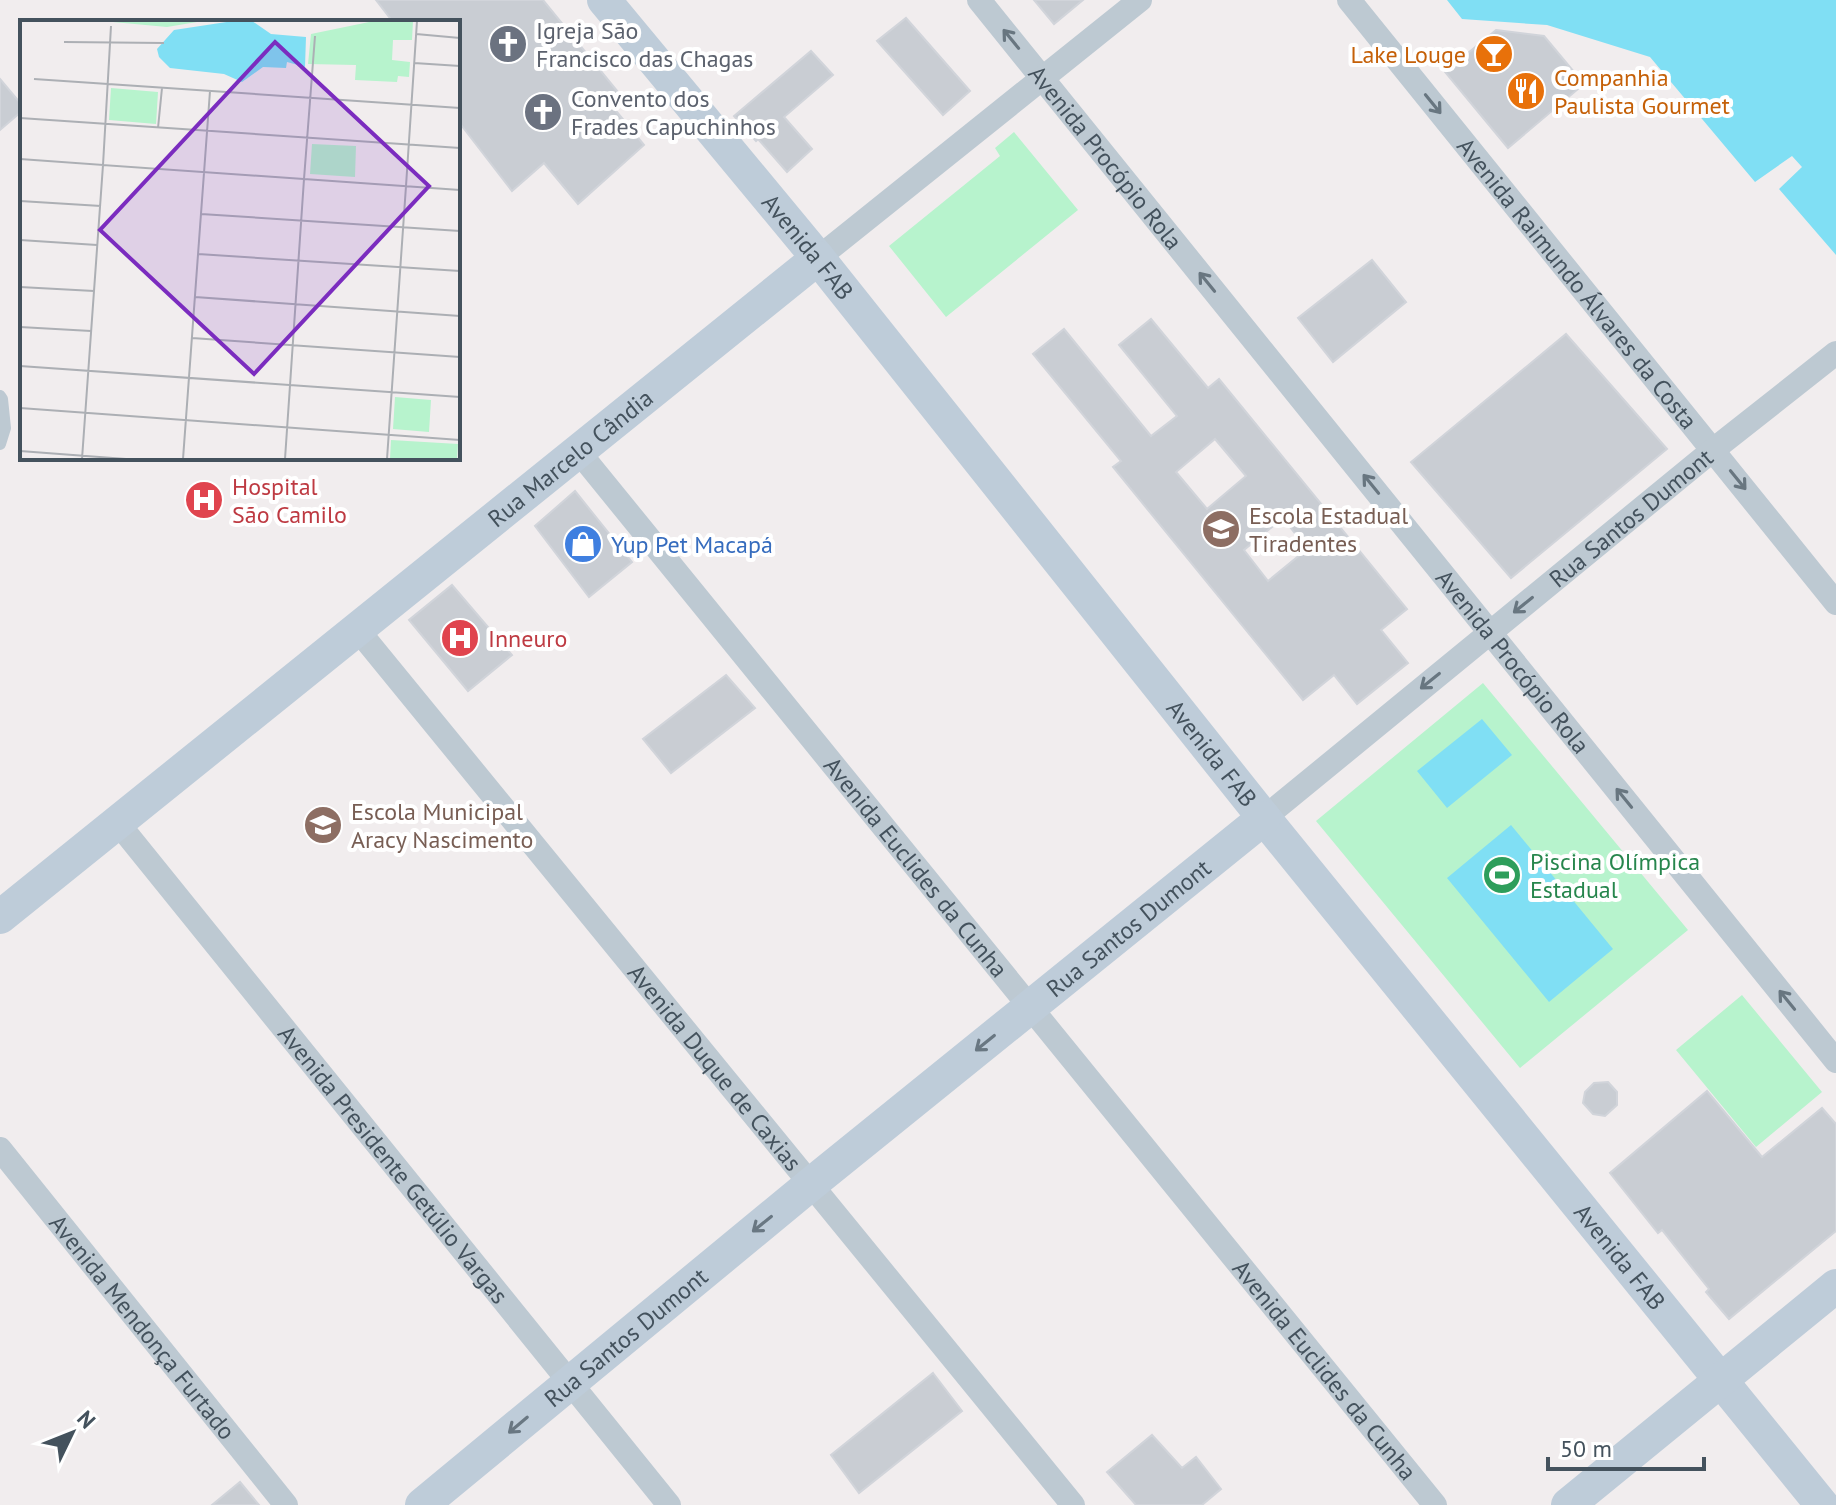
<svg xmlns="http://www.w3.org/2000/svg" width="1836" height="1505" font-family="'PT Sans',sans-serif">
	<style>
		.green { fill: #b7f3cd }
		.water { fill: #80dff4 }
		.building { fill: #c9cdd3; stroke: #d1d4da; stroke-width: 2; fill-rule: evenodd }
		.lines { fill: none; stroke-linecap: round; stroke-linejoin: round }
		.lane { stroke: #bdc9d2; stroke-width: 12 }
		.street { stroke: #bdc9d2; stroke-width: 24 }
		.secondary { stroke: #beccd9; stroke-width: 34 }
		.oneway { stroke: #687680 }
		.oneway2 { stroke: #697782 }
		.labels { text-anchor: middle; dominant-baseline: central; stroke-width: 8; stroke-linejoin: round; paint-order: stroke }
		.worship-label { font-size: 24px; fill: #5b616d; stroke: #fff; text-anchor: start }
		.food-label { font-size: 24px; fill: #c56008; stroke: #fff; text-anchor: end }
		.street-label { font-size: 24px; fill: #44525d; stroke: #fff }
		.health-label { font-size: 24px; fill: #be3a42; stroke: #fff; text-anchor: start }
		.education-label { font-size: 24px; fill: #785e54; stroke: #fff; text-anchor: start }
		.shop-label { font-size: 24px; fill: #366cbe; stroke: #fff; text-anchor: start }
		.leisure-label { font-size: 24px; fill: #27864d; stroke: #fff; text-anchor: start }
		.inset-road { fill: none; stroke: #acafb4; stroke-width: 2 }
		.view { fill: #7b2cbf; fill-opacity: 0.15; stroke: #7b2cbf; stroke-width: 4 }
		.inset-edge { fill: none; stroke: #44525d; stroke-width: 4 }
	</style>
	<rect width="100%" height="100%" fill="#f1edee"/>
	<path class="green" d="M1014,132L1078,210L946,317L889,246L1000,156L995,148Z
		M1483,683L1688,930L1520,1068L1316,821Z
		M1742,995L1822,1092L1756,1147L1676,1050Z"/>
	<path class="water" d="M1447,0H1836V255L1779,189L1802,167L1792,156L1755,182L1650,57L1547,25L1462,19Z
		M1482,719L1512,755L1447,808L1417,771Z
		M1511,825L1613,949L1549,1002L1447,878Z"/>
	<path class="building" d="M376,0H543L622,97L612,106L644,145L578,204L544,163L512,191L458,121V22H393Z
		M1034,0H1083L1054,24Z
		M906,18L970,91L943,115L877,41Z
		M1496,30L1544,36L1584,84L1508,148L1445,72Z
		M811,51L833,75L784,117L812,149L787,172L758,139L756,141L734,116Z
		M0,79L22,105V111L0,130Z
		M1372,260L1406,302L1333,362L1298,318Z
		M1151,319L1208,388L1219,379L1407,609L1381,630L1408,663L1357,704L1334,675L1303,700L1113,467L1121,461L1033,354L1064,329L1151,436L1177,416L1119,345ZM1215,439L1246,476L1207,509L1176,472ZM1283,518L1307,549L1268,581L1244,550Z
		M1566,334L1667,449L1511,578L1411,462Z
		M575,491L632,562L589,597L535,526Z
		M452,585L512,655L468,691L409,620Z
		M726,675L755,708L671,773L643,739Z
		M1608,1082L1617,1092V1105L1605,1116L1593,1114L1583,1103L1585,1092L1594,1083Z
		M1707,1091L1762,1157L1822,1108L1836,1124V1231L1729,1319L1706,1292L1709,1289L1662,1230L1658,1233L1610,1173Z
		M933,1373L962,1411L859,1493L831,1455Z
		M1152,1435L1182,1468L1196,1457L1221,1489L1202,1505H1136L1107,1472Z
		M240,1482L259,1505H212Z"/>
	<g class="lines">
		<path class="lane" d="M0,396L2,399L5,428L0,444"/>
		<g class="street">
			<path id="s1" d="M979,0L1836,1061"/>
			<path id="s2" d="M1349,0L1836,603"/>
			<path d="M818,258L1140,0"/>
			<path id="s3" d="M578,451L1435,1505"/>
			<path id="s4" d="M357,629L1073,1505"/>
			<path id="s5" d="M1264,818L1713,450L1836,353"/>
			<path id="s6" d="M117,822L669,1505"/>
			<path id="s7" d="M0,1149L286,1505"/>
		</g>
		<g class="secondary">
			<path id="s8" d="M604,0L818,258L1264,818L1822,1505"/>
			<path id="s9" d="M0,917L818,258"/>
			<path id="s10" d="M422,1505L811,1184L1264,818"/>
			<path d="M1568,1505L1836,1286"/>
		</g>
	</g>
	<defs><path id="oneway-shaft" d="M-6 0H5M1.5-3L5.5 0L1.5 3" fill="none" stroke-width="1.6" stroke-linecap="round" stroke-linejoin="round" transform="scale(2)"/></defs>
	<g class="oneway">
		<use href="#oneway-shaft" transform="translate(1011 39) rotate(-129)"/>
		<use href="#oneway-shaft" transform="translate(1433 104) rotate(51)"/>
		<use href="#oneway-shaft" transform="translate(1207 282) rotate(-129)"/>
		<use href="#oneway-shaft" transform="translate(1738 480) rotate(51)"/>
		<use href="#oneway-shaft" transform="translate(1371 484) rotate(-129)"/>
		<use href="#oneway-shaft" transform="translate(1523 605) rotate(141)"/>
		<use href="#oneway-shaft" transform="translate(1430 681) rotate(141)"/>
		<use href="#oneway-shaft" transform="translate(1624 798) rotate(-129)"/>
		<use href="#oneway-shaft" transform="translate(1787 1000) rotate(-129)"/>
	</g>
	<g class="oneway2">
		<use href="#oneway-shaft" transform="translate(985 1043) rotate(141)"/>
		<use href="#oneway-shaft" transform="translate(762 1224) rotate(141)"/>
		<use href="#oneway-shaft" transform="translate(518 1425) rotate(140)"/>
	</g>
	<defs>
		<g id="church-disc" transform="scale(2)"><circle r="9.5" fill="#6b7280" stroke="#fff"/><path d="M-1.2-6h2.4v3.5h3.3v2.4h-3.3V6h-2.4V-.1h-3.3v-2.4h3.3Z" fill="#fff"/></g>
		<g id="bar-disc" transform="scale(2)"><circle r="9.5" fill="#e8710a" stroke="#fff"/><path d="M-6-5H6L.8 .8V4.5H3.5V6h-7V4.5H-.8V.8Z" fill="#fff"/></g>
		<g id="restaurant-disc" transform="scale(2)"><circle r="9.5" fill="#e8710a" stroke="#fff"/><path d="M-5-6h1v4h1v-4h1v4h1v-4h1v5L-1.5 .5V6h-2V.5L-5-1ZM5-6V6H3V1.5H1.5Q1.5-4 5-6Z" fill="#fff"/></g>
		<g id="hospital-disc" transform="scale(2)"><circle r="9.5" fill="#e0444e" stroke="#fff"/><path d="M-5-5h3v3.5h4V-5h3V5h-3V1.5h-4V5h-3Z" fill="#fff"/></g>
		<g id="school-disc" transform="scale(2)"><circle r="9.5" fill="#8d6e63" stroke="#fff"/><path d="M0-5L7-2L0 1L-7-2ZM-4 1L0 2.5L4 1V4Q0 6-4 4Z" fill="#fff"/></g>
		<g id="shop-disc" transform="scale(2)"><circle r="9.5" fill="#3f7fe0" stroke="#fff"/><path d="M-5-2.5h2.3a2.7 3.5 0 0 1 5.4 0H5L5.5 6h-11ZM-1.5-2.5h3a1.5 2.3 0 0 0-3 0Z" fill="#fff"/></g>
		<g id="stadium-disc" transform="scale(2)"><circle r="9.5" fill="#2e9e5b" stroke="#fff"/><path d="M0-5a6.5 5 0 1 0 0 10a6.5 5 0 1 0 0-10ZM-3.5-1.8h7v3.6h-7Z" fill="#fff"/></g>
	</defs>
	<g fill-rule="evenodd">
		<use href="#church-disc" x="508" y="44"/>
		<use href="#bar-disc" x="1494" y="54"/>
		<use href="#restaurant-disc" x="1526" y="91"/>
		<use href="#church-disc" x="543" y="112"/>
		<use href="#hospital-disc" x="204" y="500"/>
		<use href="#school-disc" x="1221" y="529"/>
		<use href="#shop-disc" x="583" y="544"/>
		<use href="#hospital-disc" x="460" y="638"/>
		<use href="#school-disc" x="323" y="825"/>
		<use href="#stadium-disc" x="1502" y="875"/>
	</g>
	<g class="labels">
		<g class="worship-label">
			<text x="536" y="30">Igreja São<tspan x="536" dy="28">Francisco das Chagas</tspan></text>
			<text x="571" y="98">Convento dos<tspan x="571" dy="28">Frades Capuchinhos</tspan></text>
		</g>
		<g class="food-label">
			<text x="1466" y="54">Lake Louge</text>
			<text x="1554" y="77" text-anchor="start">Companhia<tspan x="1554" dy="28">Paulista Gourmet</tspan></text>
		</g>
		<g class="street-label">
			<text stroke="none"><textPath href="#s1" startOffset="202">Avenida Procópio Rola</textPath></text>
			<text stroke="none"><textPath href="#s8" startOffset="320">Avenida FAB</textPath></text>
			<text stroke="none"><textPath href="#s2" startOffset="364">Avenida Raimundo Álvares da Costa</textPath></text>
			<text stroke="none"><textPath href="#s9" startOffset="732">Rua Marcelo Cândia</textPath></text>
			<text stroke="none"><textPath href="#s5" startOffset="474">Rua Santos Dumont</textPath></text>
			<text stroke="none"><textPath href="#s1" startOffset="850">Avenida Procópio Rola</textPath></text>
			<text stroke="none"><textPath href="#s8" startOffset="968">Avenida FAB</textPath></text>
			<text stroke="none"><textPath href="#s3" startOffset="536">Avenida Euclides da Cunha</textPath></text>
			<text stroke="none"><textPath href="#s10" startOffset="912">Rua Santos Dumont</textPath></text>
			<text stroke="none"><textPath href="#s4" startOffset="566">Avenida Duque de Caxias</textPath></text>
			<text stroke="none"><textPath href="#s6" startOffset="440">Avenida Presidente Getúlio Vargas</textPath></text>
			<text stroke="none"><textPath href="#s8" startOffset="1616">Avenida FAB</textPath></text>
			<text stroke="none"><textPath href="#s7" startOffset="228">Avenida Mendonça Furtado</textPath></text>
			<text stroke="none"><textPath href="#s10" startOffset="264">Rua Santos Dumont</textPath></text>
			<text stroke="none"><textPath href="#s3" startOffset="1184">Avenida Euclides da Cunha</textPath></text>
		</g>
		<g class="health-label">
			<text x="232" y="486">Hospital<tspan x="232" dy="28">São Camilo</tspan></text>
			<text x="488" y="638">Inneuro</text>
		</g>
		<g class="education-label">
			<text x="1249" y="515">Escola Estadual<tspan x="1249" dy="28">Tiradentes</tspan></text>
			<text x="351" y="811">Escola Municipal<tspan x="351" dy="28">Aracy Nascimento</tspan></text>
		</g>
		<g class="shop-label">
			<text x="611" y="544">Yup Pet Macapá</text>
		</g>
		<g class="leisure-label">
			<text x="1530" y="861">Piscina Olímpica<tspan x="1530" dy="28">Estadual</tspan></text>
		</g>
	</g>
	<g transform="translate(20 20)">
		<rect width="440" height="440" fill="#f1edee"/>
		<path d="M82,1H183L147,7ZM354,1H393L392,20H373L372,40L390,42L389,57L378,56L377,62L335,60L336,45L288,44L291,14ZM91,68L138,72L136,104L89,100ZM292,124L336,126L335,157L290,154ZM375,377L411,380L409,412L373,409ZM371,420L438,424L437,439H370Z" fill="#b7f3cd"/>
		<path d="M213,1H232L251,14L286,17L285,47L267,42L266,48L243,47L222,62L204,54L150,48L139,37L137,29L154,10Z" fill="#80dff4"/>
		<path class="inset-road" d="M396,14L440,18M44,22L144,23M394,43L440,46M14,59L440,88M0,98L440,128M138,108L142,68M0,139L83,145L91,6M284,159L295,16M386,166L397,1M0,181L81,186M181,194L440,211M0,220L77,225M178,234L440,251M0,267L74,271M175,277L440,296M0,307L71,311M172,318L440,337M0,346L440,377M0,388L440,420M0,431L106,439M62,439L83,145L440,170M163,439L190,71M265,439L284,159M367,439L386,166"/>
		<path class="view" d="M255,22L409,166L234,354L80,210Z"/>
		<rect width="440" height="440" class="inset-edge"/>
	</g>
	<g transform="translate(72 1433) rotate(47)" stroke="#ffffff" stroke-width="6" paint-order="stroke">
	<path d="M0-6L14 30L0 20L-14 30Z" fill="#44525d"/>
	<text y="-12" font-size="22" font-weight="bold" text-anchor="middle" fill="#44525d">N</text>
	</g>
	<path d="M1548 1457v12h156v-12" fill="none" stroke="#44525d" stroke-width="4"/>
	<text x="1560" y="1457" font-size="24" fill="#44525d" stroke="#ffffff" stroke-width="6" paint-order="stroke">50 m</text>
</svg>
